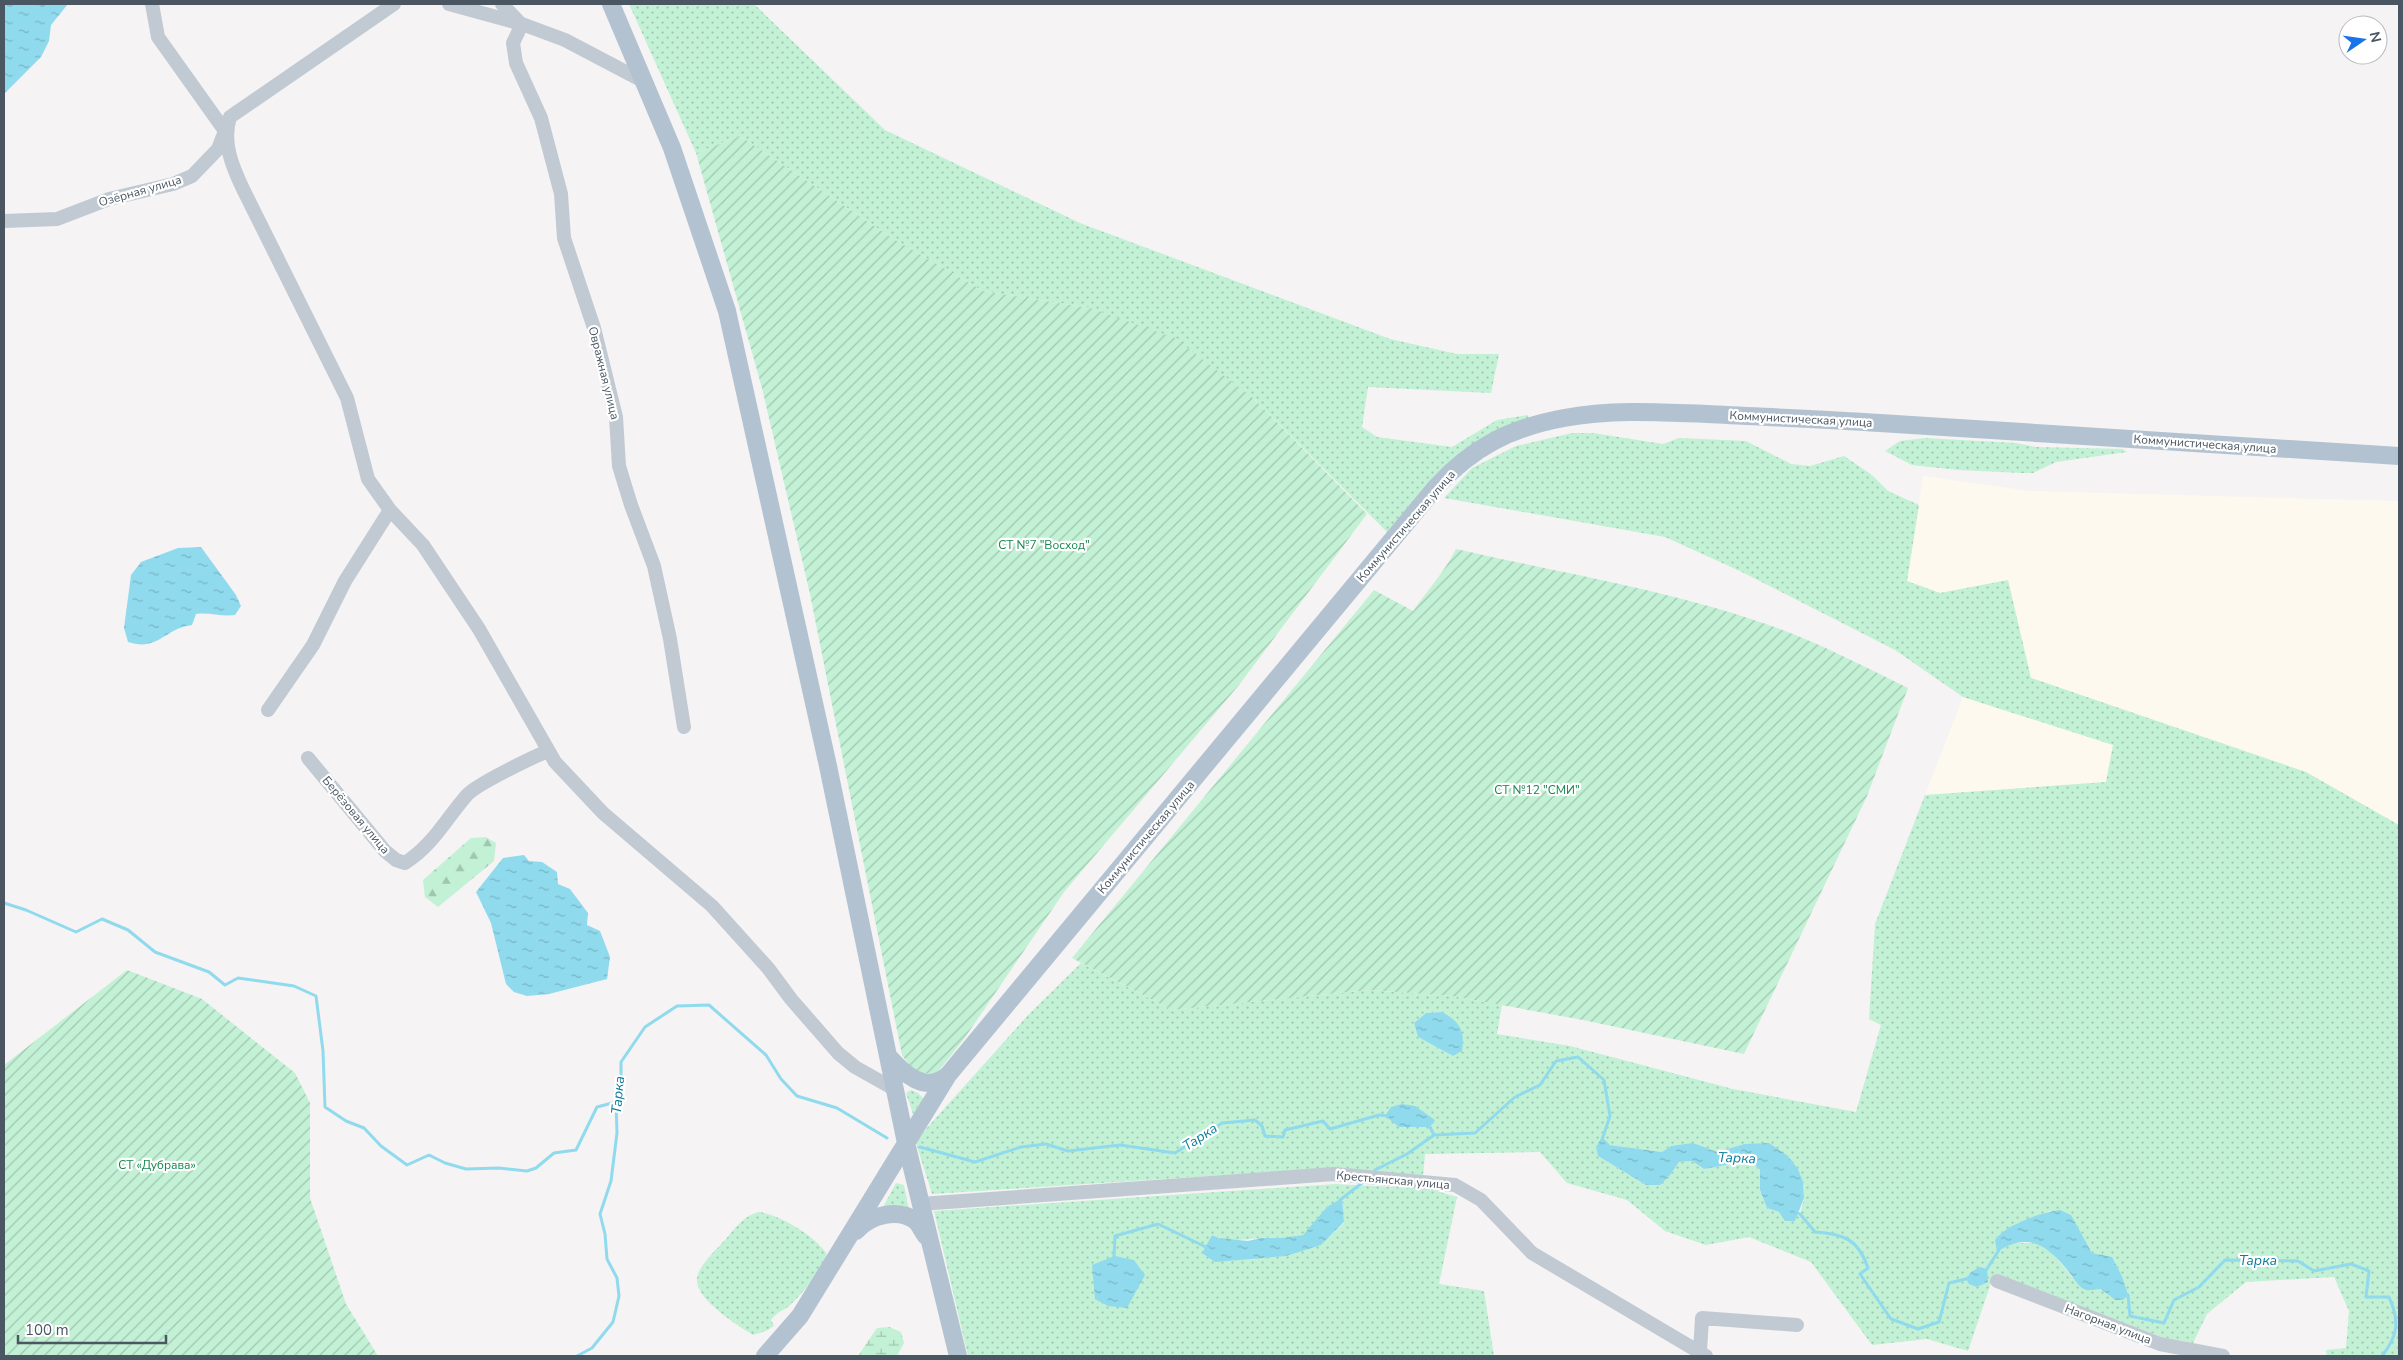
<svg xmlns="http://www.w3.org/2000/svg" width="2403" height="1360" font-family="'Nunito Sans',sans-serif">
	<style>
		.commercial { fill: #fdf9ef }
		.grass { fill: url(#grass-dots); fill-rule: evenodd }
		.forest { fill: url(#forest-firs) }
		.wetland { fill: url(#wetland-marsh) }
		.garden { fill: url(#garden-furrows) }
		.water { fill: url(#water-ripples) }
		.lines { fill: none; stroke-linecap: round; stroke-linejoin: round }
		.stream { stroke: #90daee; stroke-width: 3 }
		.minor { stroke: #c1cad2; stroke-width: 14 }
		.major { stroke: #b3c2d1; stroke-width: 18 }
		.labels { text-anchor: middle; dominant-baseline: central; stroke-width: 4.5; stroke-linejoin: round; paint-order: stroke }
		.street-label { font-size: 12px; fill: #4a5661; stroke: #fff }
		.park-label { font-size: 12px; fill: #17864f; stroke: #fff }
		.water-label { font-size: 14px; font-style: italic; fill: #0c7c9b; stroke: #fff }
	</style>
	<defs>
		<pattern id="grass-dots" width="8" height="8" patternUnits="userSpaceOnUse" patternTransform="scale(1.25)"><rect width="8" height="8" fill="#c3f1d5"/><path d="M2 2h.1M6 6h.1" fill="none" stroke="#a0c6b0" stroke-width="1.8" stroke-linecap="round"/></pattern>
		<pattern id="forest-firs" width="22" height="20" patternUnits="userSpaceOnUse" patternTransform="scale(1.25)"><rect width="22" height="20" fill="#c3f1d5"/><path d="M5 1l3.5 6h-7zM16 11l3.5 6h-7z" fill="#a0c6b0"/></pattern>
		<pattern id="wetland-marsh" width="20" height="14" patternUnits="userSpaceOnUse" patternTransform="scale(1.25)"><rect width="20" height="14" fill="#c3f1d5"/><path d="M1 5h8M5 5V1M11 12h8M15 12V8" fill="none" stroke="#a0c6b0"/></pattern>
		<pattern id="garden-furrows" width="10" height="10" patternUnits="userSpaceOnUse" patternTransform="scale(1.25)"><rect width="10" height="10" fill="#c3f1d5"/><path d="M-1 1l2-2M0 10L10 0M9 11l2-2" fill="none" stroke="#a0c6b0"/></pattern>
		<pattern id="water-ripples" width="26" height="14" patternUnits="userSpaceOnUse" patternTransform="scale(1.25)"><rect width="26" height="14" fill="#90daee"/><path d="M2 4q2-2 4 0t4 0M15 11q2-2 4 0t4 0" fill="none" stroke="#78b4c4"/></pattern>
	</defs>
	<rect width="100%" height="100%" fill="#f5f3f3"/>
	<path class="commercial" d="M1923,476L2031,491L2399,501V825L2306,772L2031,678L2008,580L1940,593L1907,581Z
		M1963,697L2113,745L2106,782L1925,795Z"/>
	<path class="grass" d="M629,4H754L885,130L1080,223L1390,339L1457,354H1499L1491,393L1368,387L1362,427L1377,437L1452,447L1497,420L1528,415L1529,420L1516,425L1391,536L1253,398L1090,308L983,291L892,238L740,136L696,153Z
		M1572,433H1593L1663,444L1679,438L1746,441L1791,464L1810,466L1844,456L1872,475L1888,491L1919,505L1907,581L1940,593L2008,580L2031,678L2306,772L2399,825V1356H2327L2326,1350L2346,1348L2349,1311L2334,1277L2246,1282L2207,1314L2193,1343L2162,1337L1994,1274L1968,1351L1927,1339L1872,1345L1811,1262L1749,1237L1706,1245L1665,1231L1627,1200L1567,1183L1540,1152L1425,1154L1423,1176L1332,1168L932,1194L916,1143L926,1129L1028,1015L1081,963L1172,1010L1369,990L1452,996L1502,1005L1497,1034L1570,1046L1733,1089L1856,1112L1881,1025L1869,1019L1875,924L1925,795L2106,782L2113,745L1963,697L1895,650L1742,572L1665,537L1444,498L1472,468L1516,446ZM1442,1012L1453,1056L1418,1037L1414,1023L1426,1013ZM1602,1138L1610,1145L1662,1152L1671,1146L1705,1149L1717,1152L1744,1144L1803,1182L1804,1198L1800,1214L1779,1212L1767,1208L1760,1190V1170L1755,1165L1738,1163L1704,1169L1692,1161L1679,1162L1671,1174L1646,1185L1598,1156ZM2050,1211L2076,1226L2092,1253L2112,1258L2122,1276L2124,1284L2115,1300L2101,1289L2085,1290L2078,1284L2048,1248L2034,1243H2010L1998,1236L2018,1223Z
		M1925,438L2016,443L2036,447L2122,449L2127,452L2056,462L2033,473H2022L1958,470L1912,465L1885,451L1900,441Z
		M911,1090L918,1093L924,1099L915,1113L913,1114L906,1093Z
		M896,1183L904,1185L909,1210L882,1209Z
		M1336,1184L1430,1189L1457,1197L1439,1284L1484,1291L1494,1356H968L934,1211ZM1342,1199L1344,1223L1321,1245L1203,1253L1212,1235C1231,1243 1244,1239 1262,1238C1275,1237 1290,1240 1302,1235C1313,1230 1323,1207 1342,1199Z
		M759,1212C779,1214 815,1236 827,1254C819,1272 804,1293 789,1306C782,1312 779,1310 771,1320L774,1326L766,1331L753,1335C738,1326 695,1299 697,1279C698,1266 716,1250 724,1241C734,1230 744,1215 759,1212Z"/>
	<path class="forest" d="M486,837L496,843L494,861L438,907L425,897L423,880L471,838Z"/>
	<path class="wetland" d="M889,1327L901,1332L904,1343L897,1356H858L877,1328Z"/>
	<path class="garden" d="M740,136L892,238L983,291L1090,308L1175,338L1253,398L1367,514L1239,685L1064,892L964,1039L937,1073H915L902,1055L810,594L762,388L696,153Z
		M1456,549C1557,572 1668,590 1766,624C1815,641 1861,665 1908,688L1867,796L1744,1054L1583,1020L1452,996L1369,990L1172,1010L1072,958L1374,590L1413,611C1427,591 1445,571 1456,549Z
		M127,970L202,999L295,1073L310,1103V1198L346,1304L378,1356H4V1065Z"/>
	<path class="water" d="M4,4H68L51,25L49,41L41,57L4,94Z
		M201,547L236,595L241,606L235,615C221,617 210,612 196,614L192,625C165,628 158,652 128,642L124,628L131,575L141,562L178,548Z
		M524,855L529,861L542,862L557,872L558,884L570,889L588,913L587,925L600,931L610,957L607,979L549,994L527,996L514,992L506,984L491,923L476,892L503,858Z
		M1442,1012C1460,1022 1465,1030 1462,1051L1453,1056L1418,1037L1414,1023L1426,1013Z
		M1402,1104L1415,1106L1435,1120L1430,1127H1399L1385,1116L1391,1107Z
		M1602,1137L1610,1145L1662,1152L1671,1146L1693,1143L1717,1152L1744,1144L1769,1143L1788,1156L1798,1169L1803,1182L1804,1198L1795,1221H1785L1779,1212L1767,1208L1760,1190V1170L1755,1165L1738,1163L1704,1169L1692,1161L1679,1162L1671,1174L1660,1185H1646L1598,1156L1596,1147Z
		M1342,1198L1344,1222L1321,1245L1286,1256L1215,1262L1202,1253L1212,1235L1219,1238L1248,1241L1261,1238H1282L1303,1235L1327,1207Z
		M2060,1210L2071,1215L2092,1253L2112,1257L2122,1276L2128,1295L2123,1300H2115L2101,1289C2097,1289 2090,1291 2086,1290C2080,1288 2075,1281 2072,1276C2051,1249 2031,1229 1997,1252L1995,1240C2005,1225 2042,1212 2060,1210Z
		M1114,1256L1134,1260L1145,1275L1127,1308L1108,1306L1095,1299L1092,1265Z
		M1980,1267L1987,1269L1988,1282L1977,1287L1969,1284L1966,1279L1971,1272Z"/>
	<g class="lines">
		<path class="stream" d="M4,903L26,910L76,932L102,919L128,930L155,952L209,972L225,985L238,978L294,986L316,996L323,1051L325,1107L346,1121L364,1128L381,1146L407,1165L429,1155L445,1163L466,1169L499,1168L527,1171L536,1168L554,1153L576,1150L597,1107L616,1102
			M1429,1125L1434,1135L1475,1133L1515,1097L1540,1085L1556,1061L1578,1057L1604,1080L1610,1116L1602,1140
			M920,1147L975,1162L1021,1147L1046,1144L1068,1151L1120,1145L1175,1153L1222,1123L1255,1120L1262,1126L1265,1136L1283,1137L1285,1130L1323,1121L1330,1129L1379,1115L1388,1116
			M1375,1170L1407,1154L1434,1135
			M1340,1200L1362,1183
			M1796,1212L1800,1214L1815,1232C1844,1234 1858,1239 1868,1268L1860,1274L1891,1319L1894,1320L1918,1329L1939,1322L1949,1283L1970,1278
			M1114,1256L1115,1236L1158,1224L1208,1248
			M1985,1272L1999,1250
			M2125,1294L2128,1295L2130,1316L2164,1323L2174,1300L2199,1287L2225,1260L2298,1261L2314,1271L2351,1264L2369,1271L2366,1297H2389C2400,1321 2398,1336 2382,1356
			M577,1356L592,1348L613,1322L619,1296L617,1278L607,1259L605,1234L600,1214L611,1181L617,1133L616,1102L621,1090V1062L645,1027L677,1006L709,1005L766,1055L781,1079L797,1096L837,1108L887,1138"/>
		<path class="minor" d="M394,4L230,117C222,142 232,166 243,189L347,398L368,479L390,510L423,545L479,629L555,762L603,813L712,906L768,968L791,999L838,1053L855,1067L894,1089
			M449,4L522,24L565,40L643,81
			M502,4L521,24
			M522,24L513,43L516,63L541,118L561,194L564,238L594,328L616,417L619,466L631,505L654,566L670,639L684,727
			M4,221L57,219L109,199L173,184L192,176L218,149L225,131L158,37L152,4
			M268,710L313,645L345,581L390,510
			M308,758L385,851L396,860L405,863C434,844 445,820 467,795C477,784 533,757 548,751
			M920,1204L1334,1174L1455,1185L1481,1200L1532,1253L1706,1356
			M1997,1281L2160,1344L2223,1356
			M1700,1351L1702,1318L1797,1325"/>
		<path class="major" d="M611,4L672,148L727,311L828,766L906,1143L958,1356
			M888,1056C903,1073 926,1095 948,1075
			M856,1231C870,1215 899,1207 917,1222C920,1226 923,1232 926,1236
			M765,1356L800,1316L948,1075L1436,487C1473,447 1510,428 1564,418C1611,409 1660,412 1707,414C1765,417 1823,419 1880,423C2053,435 2226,446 2399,456"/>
	</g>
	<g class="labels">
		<g class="street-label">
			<text transform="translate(140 191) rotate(-16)">Озёрная улица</text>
			<text transform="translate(604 373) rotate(76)">Овражная улица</text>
			<text transform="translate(1801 419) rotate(3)">Коммунистическая улица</text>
			<text transform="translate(2205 444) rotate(4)">Коммунистическая улица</text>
			<text transform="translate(1406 526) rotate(-49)">Коммунистическая улица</text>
			<text transform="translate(356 815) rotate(50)">Берёзовая улица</text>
			<text transform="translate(1146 837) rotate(-50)">Коммунистическая улица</text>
			<text transform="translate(1393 1180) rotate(5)">Крестьянская улица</text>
			<text transform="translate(2108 1324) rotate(21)">Нагорная улица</text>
		</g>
		<g class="park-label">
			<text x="1044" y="545">СТ №7 "Восход"</text>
			<text x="1537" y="790">СТ №12 "СМИ"</text>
			<text x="157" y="1165">СТ «Дубрава»</text>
		</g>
		<g class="water-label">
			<text transform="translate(618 1095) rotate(-85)">Тарка</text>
			<text transform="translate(1200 1137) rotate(-33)">Тарка</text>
			<text transform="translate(1737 1158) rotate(2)">Тарка</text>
			<text x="2258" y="1260">Тарка</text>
		</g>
	</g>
	<rect width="2403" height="1360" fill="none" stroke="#4a5661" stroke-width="10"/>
	<g transform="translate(2363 40) rotate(77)"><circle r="24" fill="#ffffff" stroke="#b7bbc0"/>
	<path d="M0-4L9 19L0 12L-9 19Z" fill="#1a73e8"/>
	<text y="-8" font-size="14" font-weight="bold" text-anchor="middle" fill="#4a5661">N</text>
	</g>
	<path d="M18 1335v8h148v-8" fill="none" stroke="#4a5661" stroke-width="2.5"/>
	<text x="25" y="1335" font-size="15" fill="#4a5661" stroke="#ffffff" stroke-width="4" paint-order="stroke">100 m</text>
</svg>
